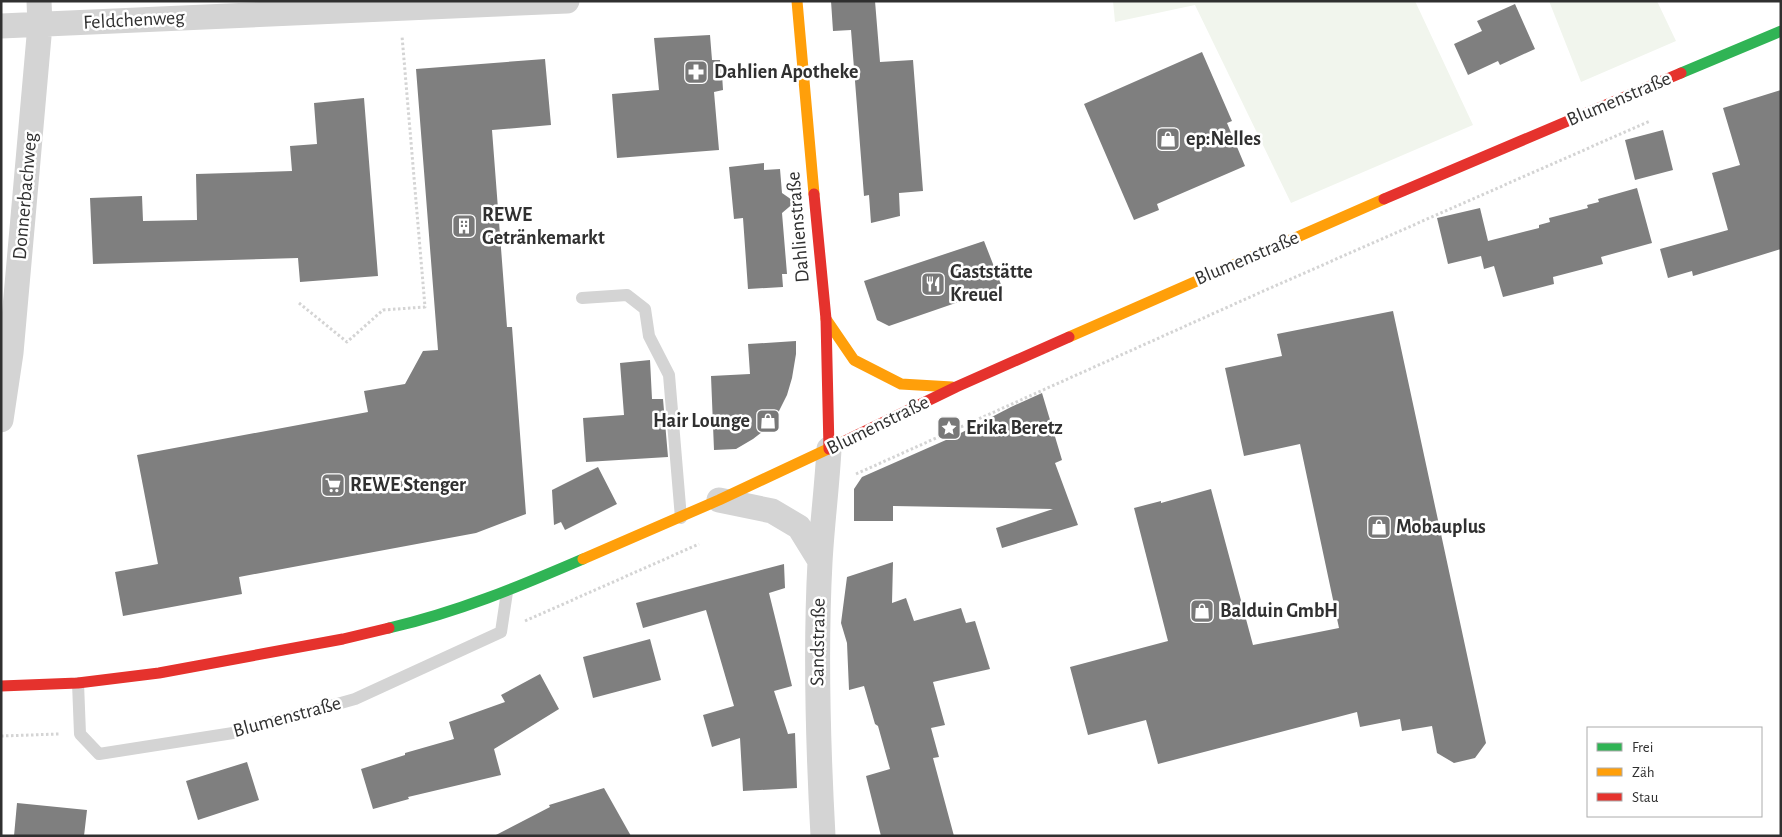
<svg xmlns="http://www.w3.org/2000/svg" width="1782" height="837" font-family="'Alegreya Sans',sans-serif">
	<style>
		.green { fill: #f1f5ed }
		.building { fill: #7f7f7f }
		.lines { fill: none; stroke-linecap: round; stroke-linejoin: round }
		.path { stroke: #d4d4d4; stroke-width: 3; stroke-dasharray: 2.5 2.5; stroke-linecap: butt }
		.lane { stroke: #d4d4d4; stroke-width: 12 }
		.street { stroke: #d4d4d4; stroke-width: 25 }
		.fast { stroke: #30b455; stroke-width: 11 }
		.slow { stroke: #ff9f0a; stroke-width: 11 }
		.jam { stroke: #e5322d; stroke-width: 11 }
		.labels { text-anchor: middle; dominant-baseline: central; stroke-width: 5; stroke-linejoin: round; paint-order: stroke }
		.street-label { font-size: 20px; fill: #303030; stroke: #fff }
		.poi-label { font-size: 20px; font-weight: bold; fill: #303030; stroke: #fff; text-anchor: start }
	</style>
	<rect width="100%" height="100%" fill="#fff"/>
	<path class="green" d="M1113,1H1415L1473,125L1291,203L1195,5L1115,22Z
		M1549,1H1657L1676,41L1581,82Z"/>
	<path class="building" d="M831,1H875L880,62L913,60L923,191L899,193L900,216L871,223L869,195L864,196L851,30L833,31Z
		M1515,4L1535,49L1500,65L1498,61L1468,75L1454,44L1482,31L1477,21Z
		M710,35L712,60H720L722,74L723,90L714,92L719,150L617,158L612,94L659,90L654,38Z
		M1202,52L1232,121L1227,123L1245,166L1157,204L1159,210L1134,220L1084,104Z
		M545,59L551,125L492,130L507,327H512L526,514L476,533L239,577L242,594L123,616L115,572L158,564L137,455L368,412L364,391L405,384L423,351L438,350L416,69Z
		M1781,90V249L1693,276L1692,271L1668,278L1660,249L1728,230L1712,173L1740,165L1723,108Z
		M364,98L378,276L300,282L298,258L93,264L90,198L142,196L143,221L197,220L196,174L292,171L290,146L317,144L314,103Z
		M1663,130L1673,170L1635,180L1625,140Z
		M764,163V170L780,169L782,193L795,202L782,213L787,274H782L783,287L748,289L743,218L734,219L729,167Z
		M1637,188L1652,243L1601,257L1603,264L1553,277L1554,284L1503,297L1494,266L1484,269L1481,256L1448,264L1437,218L1480,208L1488,241L1539,228V225L1550,222L1549,218L1588,208L1587,205L1599,202L1598,199Z
		M984,241L1002,287L889,326L877,320L864,281Z
		M1393,311L1486,743L1475,758L1454,763L1437,753L1432,726L1402,731L1400,719L1360,727L1357,712L1158,764L1146,720L1088,735L1070,667L1168,641L1134,508L1161,501V503L1211,489L1253,645L1339,628L1300,444L1244,456L1225,368L1282,356L1277,334Z
		M796,341V354L792,378L787,395L778,413L766,429L753,439L736,449L714,450L711,376L750,374L748,344Z
		M650,360L652,399H663L668,457L586,462L583,418L624,415L620,363Z
		M1042,393L1062,460L1055,463L1078,525L1002,548L996,528L1053,509L893,506V521H854V489L862,477L955,436L1011,407Z
		M598,467L617,504L565,530L561,522L554,525L552,490Z
		M893,562L892,603L906,598L914,621L961,608L966,623L975,621L990,669L933,682L945,725L931,728L939,757L933,758L954,836H881L866,776L890,769L878,726L875,724L864,686L849,690L847,643L841,623L847,577Z
		M784,564L785,588L769,593L792,686L774,691L788,734L795,733L797,788L743,791L740,738L712,747L703,715L734,706L706,610L643,628L636,603Z
		M650,639L661,680L593,698L583,657Z
		M540,674L559,709L494,749L501,775L408,797L409,799L373,809L361,769L405,755V753L454,739L449,722L505,702L501,695Z
		M247,762L259,800L198,820L186,781Z
		M604,788L631,836H494L550,807L549,805Z
		M17,803L87,810L84,836H14Z"/>
	<g class="lines">
		<path class="path" d="M299,303L347,342L383,310L425,307L402,36
			M856,474L1259,293L1650,121
			M525,621L699,544
			M1,736L59,734"/>
		<path class="lane" d="M582,298L627,295L645,309L649,336L669,375L681,518
			M78,683L80,734L99,754L233,733L355,699L501,632L507,592"/>
		<path class="street" d="M1,26L567,1
			M1,420L11,353L40,25L39,1
			M719,500L772,511L799,527L820,561
			M823,836C818,745 815,654 820,562C822,525 827,487 829,449"/>
		<path class="fast" d="M1681,73L1781,31
			M389,628C458,612 518,587 583,559"/>
		<path class="slow" d="M797,1L814,194
			M826,319L854,360L901,384L952,387
			M1069,337L1384,199
			M583,559L719,500L845,441"/>
		<path class="jam" d="M814,194L826,319L829,449
			M1384,199L1681,73
			M845,441L956,387L1069,337
			M1,686L78,683L159,673L343,639L389,628"/>
	</g>
	<defs>
		<g id="pharmacy-square" transform="scale(1.25)"><rect x="-9" y="-9" width="18" height="18" rx="4" fill="#787878" stroke="#fff"/><path d="M-2-6h4v4h4v4h-4v4h-4v-4h-4v-4h4Z" fill="#fff"/></g>
		<g id="shop-square" transform="scale(1.25)"><rect x="-9" y="-9" width="18" height="18" rx="4" fill="#787878" stroke="#fff"/><path d="M-5-2.5h2.3a2.7 3.5 0 0 1 5.4 0H5L5.5 6h-11ZM-1.5-2.5h3a1.5 2.3 0 0 0-3 0Z" fill="#fff"/></g>
		<g id="building-square" transform="scale(1.25)"><rect x="-9" y="-9" width="18" height="18" rx="4" fill="#787878" stroke="#fff"/><path d="M-4-6H4V6H1V3H-1V6H-4ZM-2.5-4.3h1.7v1.8h-1.7ZM.8-4.3h1.7v1.8H.8ZM-2.5-1h1.7V.8h-1.7ZM.8-1h1.7V.8H.8Z" fill="#fff"/></g>
		<g id="restaurant-square" transform="scale(1.25)"><rect x="-9" y="-9" width="18" height="18" rx="4" fill="#787878" stroke="#fff"/><path d="M-5-6h1v4h1v-4h1v4h1v-4h1v5L-1.5 .5V6h-2V.5L-5-1ZM5-6V6H3V1.5H1.5Q1.5-4 5-6Z" fill="#fff"/></g>
		<g id="sight-square" transform="scale(1.25)"><rect x="-9" y="-9" width="18" height="18" rx="4" fill="#787878" stroke="#fff"/><path d="M0-6L1.8-2.2L6-1.7L2.9 1.2L3.7 5.4L0 3.3L-3.7 5.4L-2.9 1.2L-6-1.7L-1.8-2.2Z" fill="#fff"/></g>
		<g id="supermarket-square" transform="scale(1.25)"><rect x="-9" y="-9" width="18" height="18" rx="4" fill="#787878" stroke="#fff"/><path d="M-6-5.5h2.5l.6 2H6L4.5 2H-2.5L-4.4-4H-6ZM-1.5 3.2a1.3 1.3 0 1 0 .1 0ZM3 3.2a1.3 1.3 0 1 0 .1 0Z" fill="#fff"/></g>
	</defs>
	<g fill-rule="evenodd">
		<use href="#pharmacy-square" x="696" y="72"/>
		<use href="#shop-square" x="1168" y="139"/>
		<use href="#building-square" x="464" y="226"/>
		<use href="#restaurant-square" x="933" y="284"/>
		<use href="#shop-square" x="768" y="421"/>
		<use href="#sight-square" x="949" y="428"/>
		<use href="#supermarket-square" x="333" y="485"/>
		<use href="#shop-square" x="1379" y="527"/>
		<use href="#shop-square" x="1202" y="611"/>
	</g>
	<g class="labels">
		<g class="street-label">
			<text transform="translate(134 20) rotate(-3)">Feldchenweg</text>
			<text transform="translate(1619 99) rotate(-23)">Blumenstraße</text>
			<text transform="translate(25 196) rotate(-85)">Donnerbachweg</text>
			<text transform="translate(798 227) rotate(-95)">Dahlienstraße</text>
			<text transform="translate(1247 258) rotate(-23)">Blumenstraße</text>
			<text transform="translate(878 425) rotate(-26)">Blumenstraße</text>
			<text transform="translate(818 642) rotate(-89)">Sandstraße</text>
			<text transform="translate(287 717) rotate(-15)">Blumenstraße</text>
		</g>
		<g class="poi-label">
			<text x="714" y="72">Dahlien Apotheke</text>
			<text x="1186" y="139">ep:Nelles</text>
			<text x="482" y="215">REWE<tspan x="482" dy="23">Getränkemarkt</tspan></text>
			<text x="950" y="272">Gaststätte<tspan x="950" dy="23">Kreuel</tspan></text>
			<text x="750" y="421" text-anchor="end">Hair Lounge</text>
			<text x="966" y="428">Erika Beretz</text>
			<text x="350" y="485">REWE Stenger</text>
			<text x="1396" y="527">Mobauplus</text>
			<text x="1220" y="611">Balduin GmbH</text>
		</g>
	</g>
	<rect width="1782" height="837" fill="none" stroke="#303030" stroke-width="5"/>
	<rect x="1587" y="727" width="175" height="90" fill="#ffffff" stroke="#acacac"/>
	<rect x="1597" y="743" width="25" height="8" fill="#30b455" stroke="#acacac"/>
	<text x="1632" y="752" font-size="15" fill="#303030">Frei</text>
	<rect x="1597" y="768" width="25" height="8" fill="#ff9f0a" stroke="#acacac"/>
	<text x="1632" y="777" font-size="15" fill="#303030">Zäh</text>
	<rect x="1597" y="793" width="25" height="8" fill="#e5322d" stroke="#acacac"/>
	<text x="1632" y="802" font-size="15" fill="#303030">Stau</text>
</svg>
